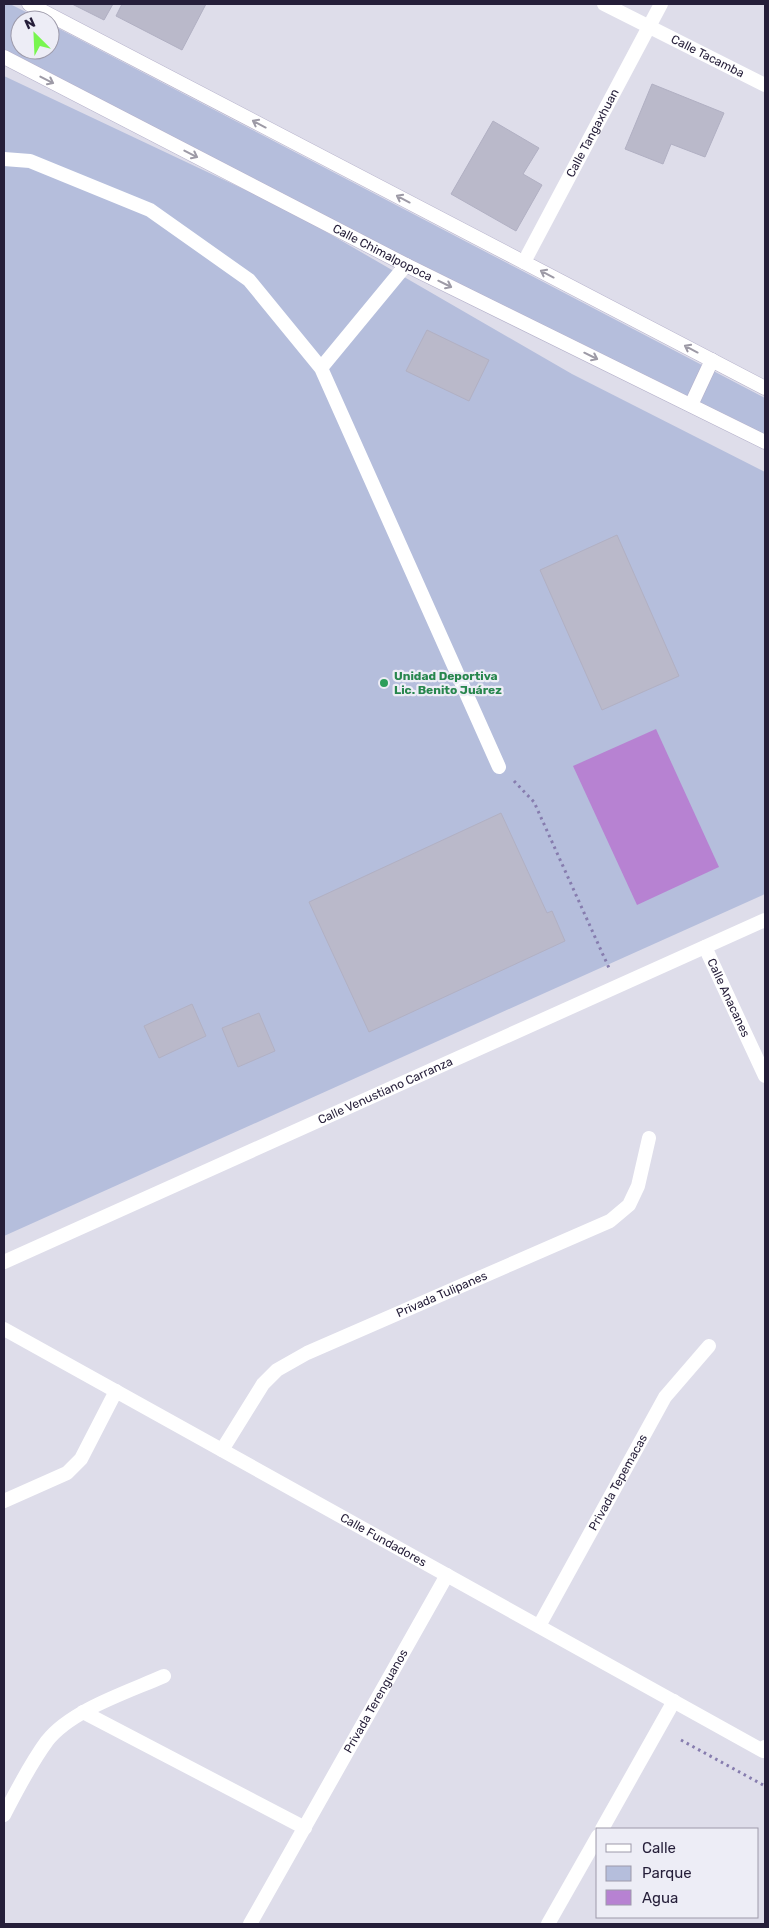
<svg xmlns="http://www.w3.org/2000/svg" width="769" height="1928" font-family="Rubik,sans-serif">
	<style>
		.green { fill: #b5bedc }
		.water { fill: #b782d2 }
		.building { fill: #bab9ca; stroke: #b1b0c3 }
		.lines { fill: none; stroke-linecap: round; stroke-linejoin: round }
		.secondary-casing { stroke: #b4b0ca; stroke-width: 15 }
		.path { stroke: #867cae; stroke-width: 3; stroke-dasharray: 2.5 4; stroke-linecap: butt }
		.service { stroke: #fff; stroke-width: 14 }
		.minor { stroke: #fff; stroke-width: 14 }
		.tertiary { stroke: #fff; stroke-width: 14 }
		.secondary { stroke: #fff; stroke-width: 14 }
		.oneway { stroke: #9d9aa6 }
		.leisure-dot { fill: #2e9e5b; stroke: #ededf6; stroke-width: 2 }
		.labels { text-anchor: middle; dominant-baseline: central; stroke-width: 4.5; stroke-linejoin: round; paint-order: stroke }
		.street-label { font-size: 12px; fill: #251e39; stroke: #ededf6 }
		.leisure-label { font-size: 12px; font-weight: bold; fill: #27864d; stroke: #ededf6; text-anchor: start }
	</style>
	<rect width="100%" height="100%" fill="#deddea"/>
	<path class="green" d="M4,4H10L42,20H20V50H50V24L765,398V437L410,261L4,50Z
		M4,76L290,211L572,374L765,472V894L4,1236Z"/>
	<path class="water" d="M656,729L719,867L637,905L573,766Z"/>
	<path class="building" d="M72,4H113L104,20Z
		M122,4H206L182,50L116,16Z
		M652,84L724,113L705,157L671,144L663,164L625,149Z
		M493,121L539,148L523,174L542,185L516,231L451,194Z
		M427,330L489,360L469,401L406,371Z
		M617,535L679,676L602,710L540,570Z
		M501,813L547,913L552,911L565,941L369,1032L309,902Z
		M192,1004L206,1036L159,1058L144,1026Z
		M259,1013L275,1051L238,1067L222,1028Z"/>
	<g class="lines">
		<g class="secondary-casing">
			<g id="secondary">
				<path d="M29,4L765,388"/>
				<path id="s9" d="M4,57L406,265L765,442"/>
				<path d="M691,405L712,360"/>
			</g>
		</g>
		<path class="path" d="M514,781L534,802L609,968
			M681,1740L765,1786"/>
		<path class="service" d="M4,159L30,161L150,210L249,280L321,368L406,265
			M321,368L499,767"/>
		<g class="minor">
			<path id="s1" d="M604,4L765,85"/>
			<path id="s2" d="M524,262L661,4"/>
			<path id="s3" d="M705,947L765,1076"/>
			<path id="s4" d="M4,1329L763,1751L765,1747"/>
			<path id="s5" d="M222,1450L263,1384L277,1370L307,1353L610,1221L629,1205L638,1186L649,1138"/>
			<path d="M4,1501L67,1473L81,1459L116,1391"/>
			<path id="s6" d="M539,1626L665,1397L709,1346"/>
			<path d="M83,1712L305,1828"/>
			<path d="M4,1815C17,1790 30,1764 47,1741C71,1710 128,1692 164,1676"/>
			<path d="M602,1829L674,1701"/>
			<path id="s7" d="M250,1924L447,1575"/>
			<path d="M548,1924L598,1836"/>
		</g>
		<path class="tertiary" id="s8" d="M4,1262L765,920"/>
		<use href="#secondary" class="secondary"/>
	</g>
	<defs><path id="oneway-shaft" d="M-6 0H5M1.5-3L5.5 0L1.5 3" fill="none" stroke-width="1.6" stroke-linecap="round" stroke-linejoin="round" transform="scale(1.25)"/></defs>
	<g class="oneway">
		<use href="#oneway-shaft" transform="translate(47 80) rotate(27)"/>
		<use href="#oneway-shaft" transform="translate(259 124) rotate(-152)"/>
		<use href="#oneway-shaft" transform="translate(191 154) rotate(27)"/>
		<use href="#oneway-shaft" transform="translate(403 199) rotate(-152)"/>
		<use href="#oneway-shaft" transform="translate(547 274) rotate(-152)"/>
		<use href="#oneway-shaft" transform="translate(445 284) rotate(26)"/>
		<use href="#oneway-shaft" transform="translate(691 349) rotate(-152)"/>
		<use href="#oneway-shaft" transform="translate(591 356) rotate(26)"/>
	</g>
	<circle class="leisure-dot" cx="384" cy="683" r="5"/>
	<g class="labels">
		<g class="street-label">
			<text stroke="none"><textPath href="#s1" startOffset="116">Calle Tacamba</textPath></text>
			<text stroke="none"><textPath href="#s2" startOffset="146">Calle Tangaxhuan</textPath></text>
			<text stroke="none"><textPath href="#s9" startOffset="426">Calle Chimalpopoca</textPath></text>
			<text stroke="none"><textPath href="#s3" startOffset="56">Calle Anacanes</textPath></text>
			<text stroke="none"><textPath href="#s8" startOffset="418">Calle Venustiano Carranza</textPath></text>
			<text stroke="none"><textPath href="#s5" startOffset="279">Privada Tulipanes</textPath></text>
			<text stroke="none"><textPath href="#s6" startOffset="164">Privada Tepemacas</textPath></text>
			<text stroke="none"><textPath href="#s4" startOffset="434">Calle Fundadores</textPath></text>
			<text stroke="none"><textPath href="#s7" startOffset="256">Privada Terenguanos</textPath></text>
		</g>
		<g class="leisure-label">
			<text x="394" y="676">Unidad Deportiva<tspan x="394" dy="14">Lic. Benito Juárez</tspan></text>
		</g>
	</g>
	<rect width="769" height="1928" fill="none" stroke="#251e39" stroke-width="10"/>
	<rect x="596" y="1828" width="162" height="90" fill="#ededf6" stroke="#9d9aaa"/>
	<rect x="606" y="1844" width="25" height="8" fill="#ffffff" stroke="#9d9aaa"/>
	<text x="642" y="1853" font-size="15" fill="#251e39">Calle</text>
	<rect x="606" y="1866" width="25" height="15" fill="#b5bedc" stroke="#9d9aaa"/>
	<text x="642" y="1878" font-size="15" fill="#251e39">Parque</text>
	<rect x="606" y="1890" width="25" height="15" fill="#b782d2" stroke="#9d9aaa"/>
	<text x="642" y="1903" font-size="15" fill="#251e39">Agua</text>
	<g transform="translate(35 35) rotate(336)"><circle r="24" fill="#ededf6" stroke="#9d9aaa"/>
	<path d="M0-4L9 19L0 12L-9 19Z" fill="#78f64f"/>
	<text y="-8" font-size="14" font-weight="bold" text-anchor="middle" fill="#251e39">N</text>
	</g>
</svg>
